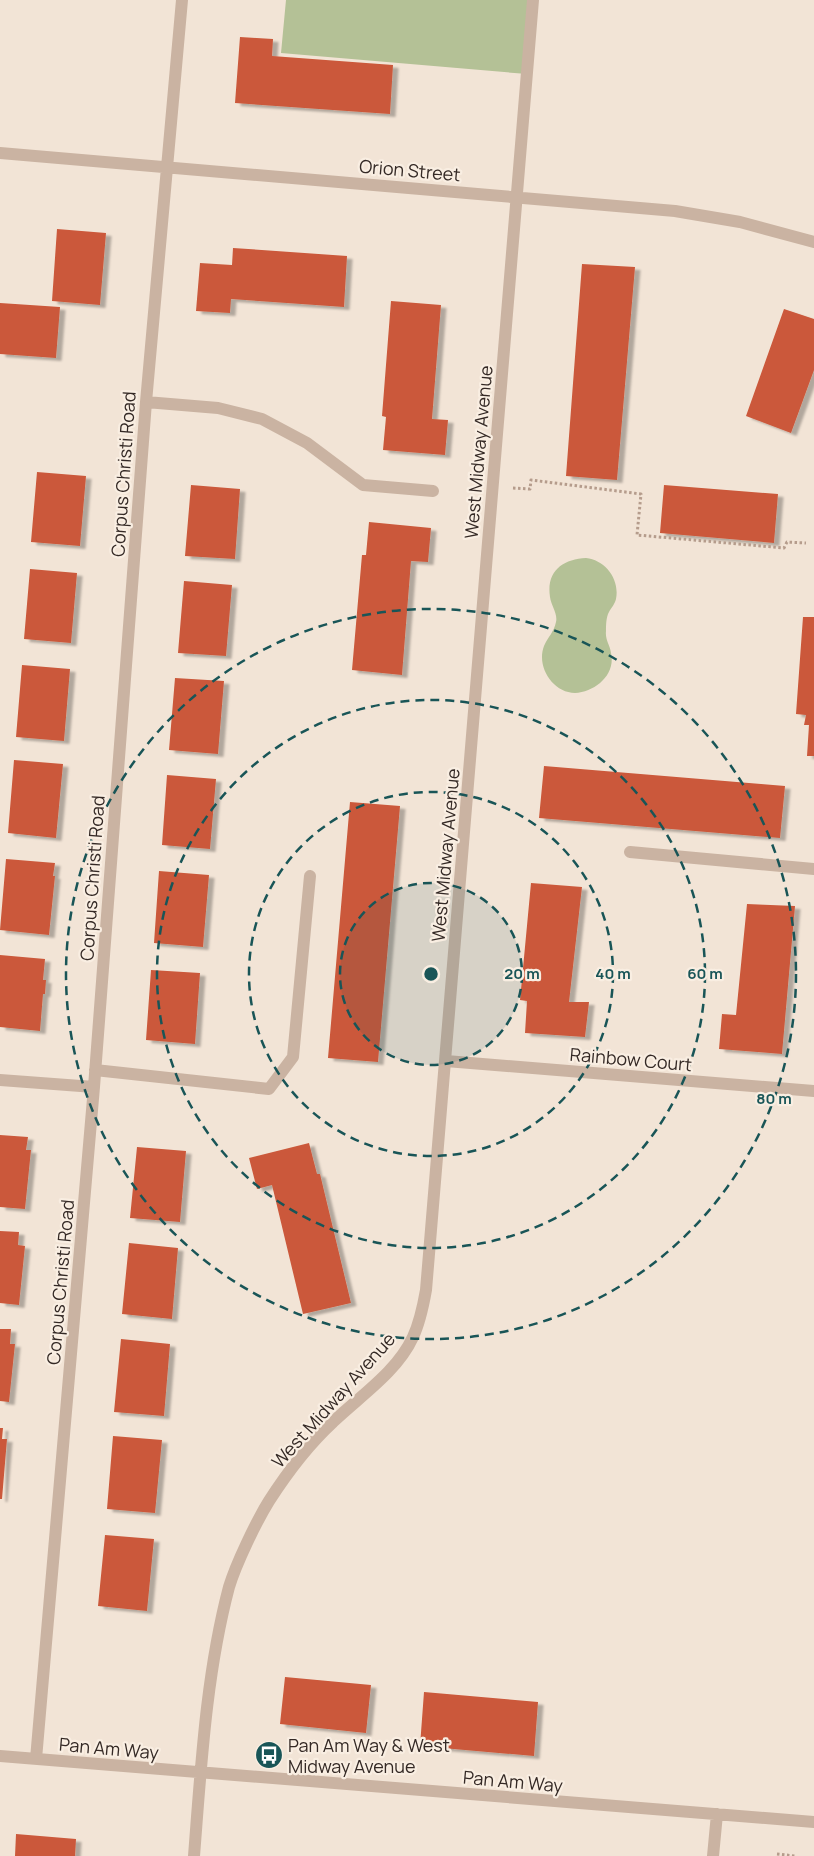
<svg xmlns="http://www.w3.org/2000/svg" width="814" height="1856" font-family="Manrope,sans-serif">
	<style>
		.green { fill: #b4c196 }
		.building { fill: #cb583a; filter: url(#shadow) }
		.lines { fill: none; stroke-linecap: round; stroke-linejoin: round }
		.path { stroke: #b59c8c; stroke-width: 3; stroke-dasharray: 2.5 2.5; stroke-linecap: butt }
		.minor { stroke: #cab3a2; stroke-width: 12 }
		.ring { fill: none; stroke: #195557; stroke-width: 2.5; stroke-dasharray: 9 6 }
		.labels { text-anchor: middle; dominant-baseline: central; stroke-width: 4.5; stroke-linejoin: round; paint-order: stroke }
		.street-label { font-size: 18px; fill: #342925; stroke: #f9eee2 }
		.poi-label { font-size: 18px; fill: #342925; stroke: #f9eee2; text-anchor: start }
		.centre { fill: #195557; stroke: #f9eee2; stroke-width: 2.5 }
		.ring-label { font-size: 15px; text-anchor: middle; font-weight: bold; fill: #195557; stroke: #f9eee2; stroke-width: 4.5; stroke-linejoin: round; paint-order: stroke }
	</style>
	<defs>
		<filter id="shadow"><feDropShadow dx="5.5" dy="3" stdDeviation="1" flood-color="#0004"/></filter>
	</defs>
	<rect width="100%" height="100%" fill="#f2e4d6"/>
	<path class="green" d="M286,0H533L527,74L281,53Z
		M586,558C605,560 620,579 616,599C615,604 611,608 609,612C606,617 606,626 606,631C605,640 610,645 611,653C616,675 595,692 575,693C553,693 536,667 544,646C548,637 554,632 556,622C558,614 551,605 550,597C546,571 563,559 586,558Z"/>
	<path class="building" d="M240,37L273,39L272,56L393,65L390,114L235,103Z
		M57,229L106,233L100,305L52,301Z
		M233,248L347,256L344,307L231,299L230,313L196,311L200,263L232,265Z
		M582,264L635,267L617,480L566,476Z
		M391,301L441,305L432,419L448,420L445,455L383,450L386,417L382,416Z
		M0,303L60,307L56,358L0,354Z
		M784,309L814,319V370L791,433L746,416Z
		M37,472L86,476L80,546L31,542Z
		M191,485L240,489L235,559L185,556Z
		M664,485L778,494L774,543L660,533Z
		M369,522L431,528L428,562L411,561L402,675L352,670L362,555H366Z
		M30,569L77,573L71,643L24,639Z
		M184,581L232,585L226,656L178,653Z
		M803,617H814V756H807L809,725H804L806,715L796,714Z
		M22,665L70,669L64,741L16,737Z
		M175,678L224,681L218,754L169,750Z
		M14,760L63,764L56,838L8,833Z
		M544,766L785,786L780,838L539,818Z
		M167,775L216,779L210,849L162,845Z
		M350,802L400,806L378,1062L328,1058Z
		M6,859L55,863L53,876H55L49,935L0,930Z
		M159,871L209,875L203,947L154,943Z
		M531,883L582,887L569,1002H589L585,1037L525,1033L527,1001L520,1000Z
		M747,904L795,906L782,1054L719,1049L722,1014L736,1015Z
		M0,955L45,959L43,980H46L45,994H43L40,1031L0,1027Z
		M151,970L200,973L195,1044L146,1040Z
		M0,1135L28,1137L26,1150H31L25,1209L0,1207Z
		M309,1143L317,1174H320L351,1303L303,1314L272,1185L257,1189L249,1158Z
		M137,1147L186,1151L180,1222L130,1218Z
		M0,1231L19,1232L18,1245L25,1246L19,1305L0,1303Z
		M129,1243L178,1248L172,1319L122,1314Z
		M0,1329H11L10,1344H15L9,1402L0,1401Z
		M121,1339L170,1344L164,1416L114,1412Z
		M0,1428H3L2,1439H7L2,1499H0Z
		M113,1436L162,1440L155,1513L107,1509Z
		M105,1535L154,1539L147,1611L98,1606Z
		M285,1677L371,1685L366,1733L280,1724Z
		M424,1692L538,1702L534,1756L420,1746Z
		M16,1834L76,1839L75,1856H15Z"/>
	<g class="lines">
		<path class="path" d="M513,488L530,489L531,480L641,494L637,535L784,548L787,542L806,543
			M777,1854L795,1856"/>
		<path class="minor" d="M0,153L675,211L740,222L814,242
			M146,402L218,408L262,419L307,443L363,485L433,491
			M630,852L814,869
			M446,1061L814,1091
			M95,1070L269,1089L293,1057L310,876
			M0,1080L94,1087
			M0,1756L814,1822
			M36,1759L94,1087L146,402L182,0
			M194,1856C201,1767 206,1674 229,1587C236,1564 256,1522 269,1501C287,1473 308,1445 333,1422C360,1396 397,1372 413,1337C420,1322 423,1307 426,1290L533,0
			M713,1856L717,1814"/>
	</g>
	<circle cx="431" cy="974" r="91" fill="#195557" fill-opacity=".12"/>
	<g class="ring">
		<circle cx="431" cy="974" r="91"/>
		<circle cx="431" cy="974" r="182"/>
		<circle cx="431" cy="974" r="274"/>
		<circle cx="431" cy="974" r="365"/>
	</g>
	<defs>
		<g id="bus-disc" transform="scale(1.4375)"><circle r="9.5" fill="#195557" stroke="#f9eee2"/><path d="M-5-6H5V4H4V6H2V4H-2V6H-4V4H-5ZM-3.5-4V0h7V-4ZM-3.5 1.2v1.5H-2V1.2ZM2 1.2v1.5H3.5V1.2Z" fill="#fff"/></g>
	</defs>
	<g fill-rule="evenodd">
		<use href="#bus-disc" x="269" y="1755"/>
	</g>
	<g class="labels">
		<g class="street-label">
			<text transform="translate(410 170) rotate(5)">Orion Street</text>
			<text transform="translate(478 452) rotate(-85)">West Midway Avenue</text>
			<text transform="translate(123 474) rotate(-86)">Corpus Christi Road</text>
			<text transform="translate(445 855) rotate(-85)">West Midway Avenue</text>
			<text transform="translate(92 878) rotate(-86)">Corpus Christi Road</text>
			<text transform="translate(631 1059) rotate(5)">Rainbow Court</text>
			<text transform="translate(60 1282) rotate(-85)">Corpus Christi Road</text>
			<text transform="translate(333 1400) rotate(-48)">West Midway Avenue</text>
			<text transform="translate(109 1748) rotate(5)">Pan Am Way</text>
			<text transform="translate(513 1781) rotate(5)">Pan Am Way</text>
		</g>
		<g class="poi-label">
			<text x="288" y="1745">Pan Am Way &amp; West<tspan x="288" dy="21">Midway Avenue</tspan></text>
		</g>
	</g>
	<circle cx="431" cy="974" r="8" class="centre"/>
	<g class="ring-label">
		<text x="522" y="979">20 m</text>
		<text x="613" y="979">40 m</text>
		<text x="705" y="979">60 m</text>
		<text x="774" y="1104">80 m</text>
	</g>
</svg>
